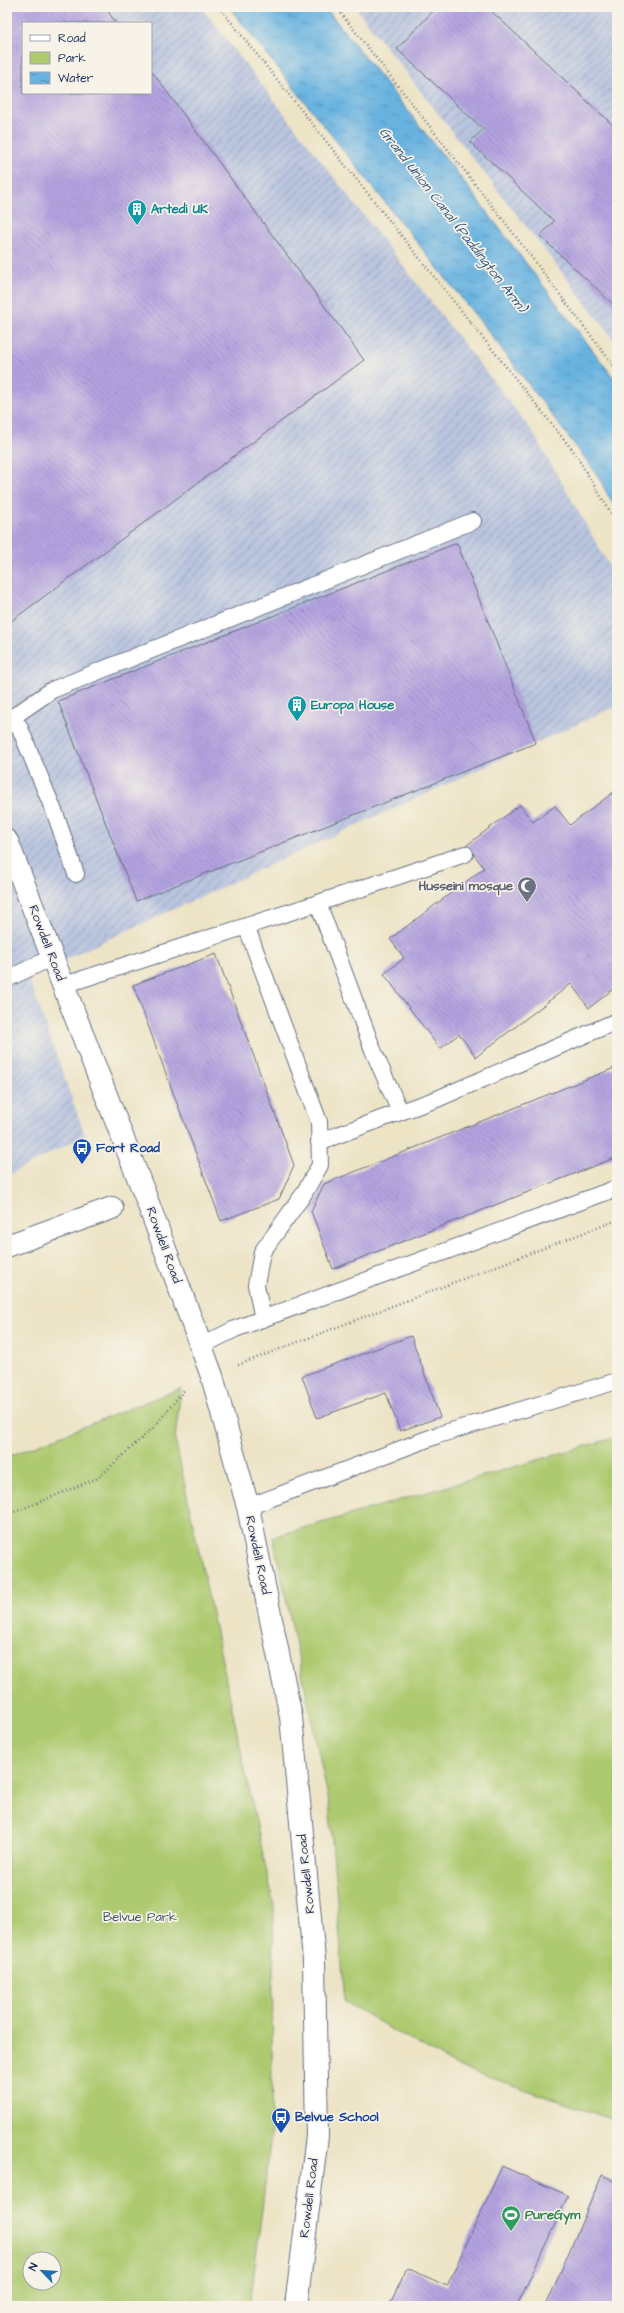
<svg xmlns="http://www.w3.org/2000/svg" width="624" height="2313" font-family="'Architects Daughter',sans-serif">
	<style>
		.industrial { fill: url(#industrial-furrows); fill-rule: evenodd }
		.green { fill: #aeca71; stroke: #647c68; fill-rule: evenodd }
		.water { fill: url(#water-ripples); stroke: #41709f }
		.building { fill: url(#building-back-hatch) }
		.lines { fill: none; stroke-linecap: round; stroke-linejoin: round }
		.lane-casing { stroke: #646e82; stroke-width: 18 }
		.street-casing { stroke: #646e82; stroke-width: 24 }
		.path { stroke: #646e82; stroke-width: 2.5; stroke-dasharray: 1 3; stroke-linecap: butt }
		.lane { stroke: #fff; stroke-width: 16 }
		.street { stroke: #fff; stroke-width: 22 }
		.labels { text-anchor: middle; dominant-baseline: central; stroke-width: 3.5; stroke-linejoin: round; paint-order: stroke }
		.culture-label { font-size: 13px; font-weight: bold; fill: #0d838f; stroke: #f7f3e8; text-anchor: start }
		.worship-label { font-size: 13px; font-weight: bold; fill: #5b616d; stroke: #f7f3e8; text-anchor: end }
		.street-label { font-size: 13px; fill: #1b2f5e; stroke: #f7f3e8 }
		.transit-label { font-size: 13px; font-weight: bold; fill: #164399; stroke: #f7f3e8; text-anchor: start }
		.park-label { font-size: 13px; fill: #405663; stroke: #f7f3e8 }
		.leisure-label { font-size: 13px; font-weight: bold; fill: #27864d; stroke: #f7f3e8; text-anchor: start }
		.water-label { font-size: 14px; font-style: italic; fill: #325685; stroke: #f7f3e8 }
	</style>
	<defs>
		<pattern id="industrial-furrows" width="10" height="10" patternUnits="userSpaceOnUse"><rect width="10" height="10" fill="#b9c4de"/><path d="M-1 1l2-2M0 10L10 0M9 11l2-2" fill="none" stroke="#96a0b7"/></pattern>
		<pattern id="water-ripples" width="26" height="14" patternUnits="userSpaceOnUse"><rect width="26" height="14" fill="#67b2e0"/><path d="M2 4q2-2 4 0t4 0M15 11q2-2 4 0t4 0" fill="none" stroke="#5491b9"/></pattern>
		<pattern id="building-back-hatch" width="6" height="6" patternUnits="userSpaceOnUse"><rect width="6" height="6" fill="#b4a3e0"/><path d="M-1 5l2 2M0 0l6 6M5-1l2 2" fill="none" stroke="#9285b9"/></pattern>
	</defs>
	<rect width="100%" height="100%" fill="#f7f3e8"/>
	<filter id="ink" filterUnits="userSpaceOnUse"><feTurbulence type="fractalNoise" baseFrequency=".025" numOctaves="2"/><feDisplacementMap in="SourceGraphic" scale="8" xChannelSelector="R" yChannelSelector="G"/><feConvolveMatrix kernelMatrix="1 2 1 2 8 2 1 2 1" color-interpolation-filters="sRGB"/></filter>
	<filter id="wash" filterUnits="userSpaceOnUse"><feTurbulence type="fractalNoise" baseFrequency=".012" numOctaves="4" result="noise"/><feDisplacementMap in="SourceGraphic" scale="16" xChannelSelector="R" yChannelSelector="G"/><feGaussianBlur stdDeviation="0.9" result="paint"/><feColorMatrix in="noise" values="0 0 0 0 0 0 0 0 0 0 0 0 0 0 0 0 0 1.4 0 .05"/><feComposite in="paint" operator="in"/></filter>
	<g filter="url(#wash)">
		<rect width="100%" height="100%" fill="#ede4c6"/>
		<path class="industrial" d="M7,7H201L532,431L617,579V706L28,976L85,1135L7,1176ZM23,23H151V93H23Z
			M355,7H617V345L609,333Z"/>
		<path class="green" d="M181,1388L175,1439L274,1906L271,2135L250,2306H7V1457ZM30,2259H54V2283H30Z
			M617,1437V2121L454,2065L345,2002L329,1802L273,1537Z"/>
		<path class="water" d="M229,7H325L454,169L617,382V511L596,473L491,335Z"/>
		<g id="blocks">
			<path class="building" d="M7,7H105L116,23H23V93H151V70L364,360L7,624Z
				M437,7H468L474,12L479,7H487L617,129V308L540,236L554,221L470,142L483,129L397,49Z
				M457,543L536,743L136,901L58,701Z
				M615,791L617,986L589,1008L571,984L476,1057L459,1034L440,1049L384,974L404,958L390,939L484,868L467,845L520,805L533,822L555,806L570,825Z
				M216,954L294,1165L279,1199L221,1221L133,985Z
				M617,1067V1157L333,1269L311,1211L324,1184Z
				M411,1336L440,1417L400,1431L386,1393L317,1418L302,1376Z
				M502,2166L568,2196L517,2306H389L407,2268L447,2286Z
				M602,2175L617,2182V2306H546Z"/>
		</g>
	</g>
	<g filter="url(#ink)">
		<use href="#blocks" fill-opacity="0" stroke="#646e82" stroke-width="1"/>
		<g class="lines">
			<g class="lane-casing">
				<path id="lane" d="M7,721L52,690L473,521
					M7,723L19,726L56,816L76,874
					M318,903L465,854
					M247,928L319,1122L320,1165L303,1195L262,1252L256,1285L263,1319
					M7,979L53,957
					M64,985L318,903L373,1050L400,1112L437,1099L617,1021
					M319,1142L400,1112
					M201,1346L235,1329L617,1188
					M248,1507L438,1435L617,1381"/>
			</g>
			<g class="street-casing">
				<path id="street" d="M7,841L145,1195L212,1376L248,1507L291,1717L314,1960L317,2136L296,2306
					M7,1246L112,1208"/>
			</g>
			<path class="path" d="M219,7L574,452L617,523
				M336,7L504,221L617,370
				M238,1365L617,1220
				M7,1515L98,1478L155,1426L185,1389"/>
			<use href="#lane" class="lane"/>
			<use href="#street" class="street"/>
		</g>
	</g>
	<defs>
		<g id="building-pin" transform="scale(1)"><path d="M0 17L-7.5 6A9.5 9.5 0 1 1 7.5 6Z" fill="#0f9aa8" stroke="#f7f3e8"/><path d="M-4-6H4V6H1V3H-1V6H-4ZM-2.5-4.3h1.7v1.8h-1.7ZM.8-4.3h1.7v1.8H.8ZM-2.5-1h1.7V.8h-1.7ZM.8-1h1.7V.8H.8Z" fill="#fff"/></g>
		<g id="mosque-pin" transform="scale(1)"><path d="M0 17L-7.5 6A9.5 9.5 0 1 1 7.5 6Z" fill="#6b7280" stroke="#f7f3e8"/><path d="M3.5-4.9A6 6 0 1 0 3.5 4.9A5 5 0 1 1 3.5-4.9Z" fill="#fff"/></g>
		<g id="bus-pin" transform="scale(1)"><path d="M0 17L-7.5 6A9.5 9.5 0 1 1 7.5 6Z" fill="#1a4fb4" stroke="#f7f3e8"/><path d="M-5-6H5V4H4V6H2V4H-2V6H-4V4H-5ZM-3.5-4V0h7V-4ZM-3.5 1.2v1.5H-2V1.2ZM2 1.2v1.5H3.5V1.2Z" fill="#fff"/></g>
		<g id="stadium-pin" transform="scale(1)"><path d="M0 17L-7.5 6A9.5 9.5 0 1 1 7.5 6Z" fill="#2e9e5b" stroke="#f7f3e8"/><path d="M0-5a6.5 5 0 1 0 0 10a6.5 5 0 1 0 0-10ZM-3.5-1.8h7v3.6h-7Z" fill="#fff"/></g>
	</defs>
	<g fill-rule="evenodd">
		<use href="#building-pin" x="137" y="209"/>
		<use href="#building-pin" x="297" y="705"/>
		<use href="#mosque-pin" x="527" y="886"/>
		<use href="#bus-pin" x="82" y="1148"/>
		<use href="#bus-pin" x="281" y="2117"/>
		<use href="#stadium-pin" x="511" y="2215"/>
	</g>
	<g class="labels">
		<g class="culture-label">
			<text x="151" y="209">Artedi UK</text>
			<text x="311" y="705">Europa House</text>
		</g>
		<g class="worship-label">
			<text x="513" y="886">Husseini mosque</text>
		</g>
		<g class="street-label">
			<text transform="translate(47 943) rotate(69)">Rowdell Road</text>
			<text transform="translate(164 1245) rotate(70)">Rowdell Road</text>
			<text transform="translate(258 1555) rotate(78)">Rowdell Road</text>
			<text transform="translate(306 1874) rotate(-96)">Rowdell Road</text>
			<text transform="translate(309 2198) rotate(-83)">Rowdell Road</text>
		</g>
		<g class="transit-label">
			<text x="96" y="1148">Fort Road</text>
			<text x="295" y="2117">Belvue School</text>
		</g>
		<g class="park-label">
			<text x="140" y="1917">Belvue Park</text>
		</g>
		<g class="leisure-label">
			<text x="525" y="2215">PureGym</text>
		</g>
		<g class="water-label">
			<text transform="translate(453 220) rotate(52)">Grand Union Canal (Paddington Arm)</text>
		</g>
	</g>
	<rect width="624" height="2313" fill="none" stroke="#f7f3e8" stroke-width="24"/>
	<rect x="22" y="22" width="130" height="72" fill="#f7f3e8" stroke="#9fa5b1"/>
	<rect x="30" y="35" width="20" height="6" fill="#ffffff" stroke="#9fa5b1"/>
	<text x="58" y="42" font-size="12" fill="#1b2f5e">Road</text>
	<rect x="30" y="52" width="20" height="12" fill="#aeca71" stroke="#9fa5b1"/>
	<text x="58" y="62" font-size="12" fill="#1b2f5e">Park</text>
	<rect x="30" y="72" width="20" height="12" fill="url(#water-ripples)" stroke="#9fa5b1"/>
	<text x="58" y="82" font-size="12" fill="#1b2f5e">Water</text>
	<g transform="translate(42 2271) rotate(295)"><circle r="19" fill="#f7f3e8" stroke="#9fa5b1"/>
	<path d="M0-3L7 15L0 10L-7 15Z" fill="#1f6fb2"/>
	<text y="-6" font-size="11" font-weight="bold" text-anchor="middle" fill="#1b2f5e">N</text>
	</g>
</svg>
